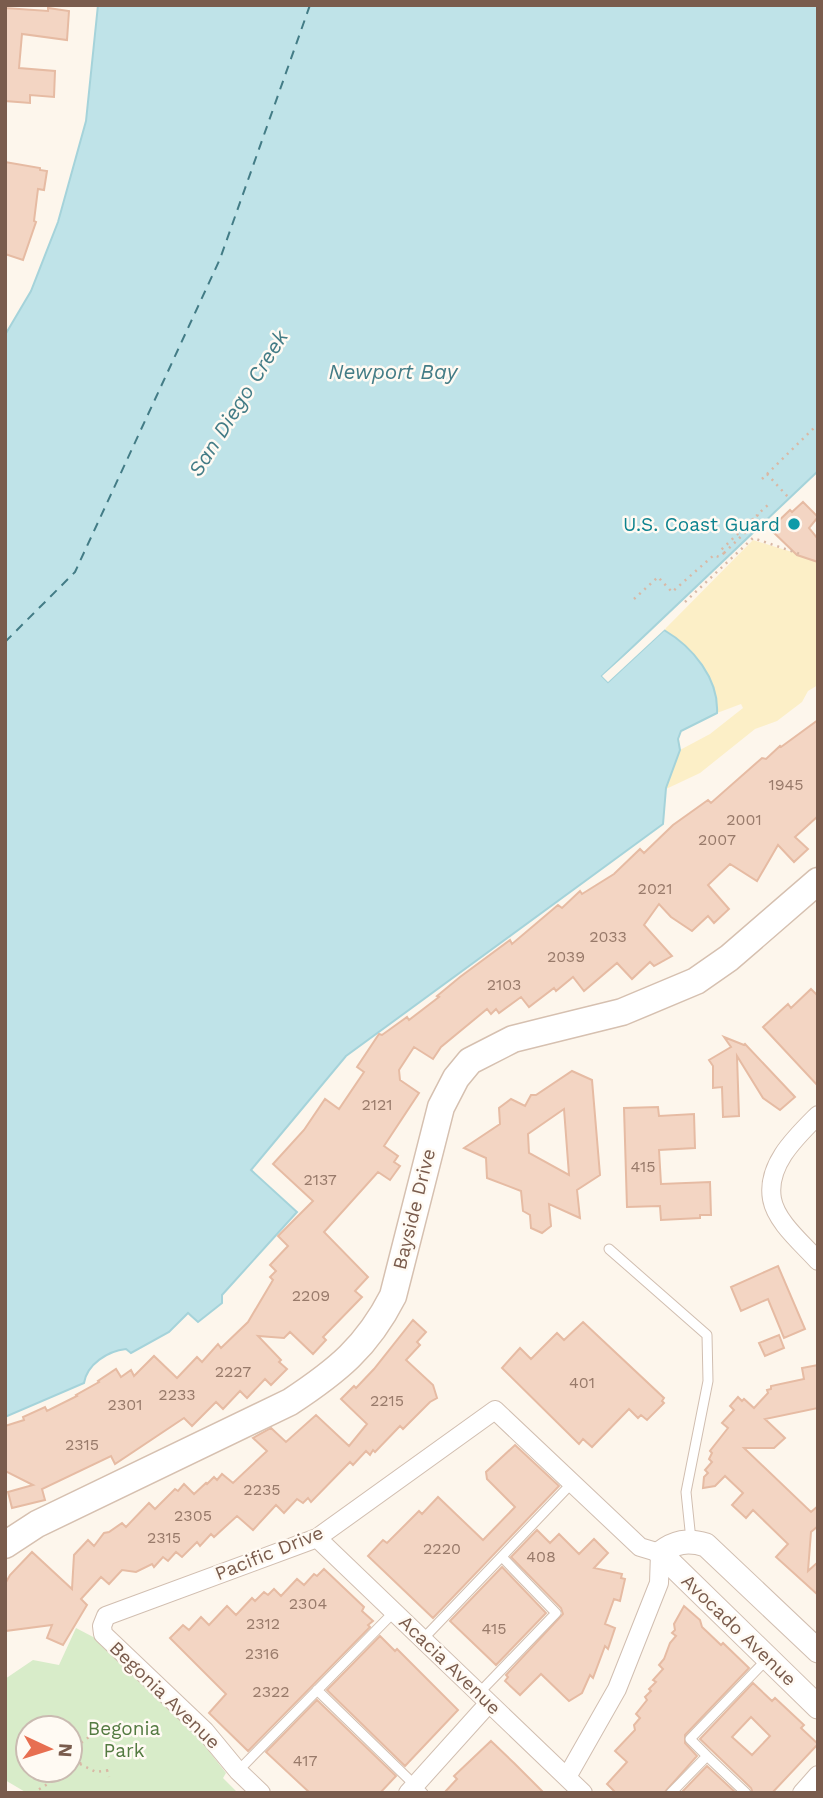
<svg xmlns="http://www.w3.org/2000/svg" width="823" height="1798" font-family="'Work Sans',sans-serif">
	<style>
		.green { fill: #d8ecc9; fill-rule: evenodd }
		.sand { fill: #fcefc7 }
		.water { fill: #bfe3e8; stroke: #a5d3da; stroke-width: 2 }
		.pier { fill: #fdf6ec }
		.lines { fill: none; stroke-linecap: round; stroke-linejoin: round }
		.ferry { stroke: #437c86; stroke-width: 2; stroke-dasharray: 9 7; stroke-linecap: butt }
		.building { fill: #f3d5c3; stroke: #e6bba3; stroke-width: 2; fill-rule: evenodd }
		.service-casing { stroke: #d1beb0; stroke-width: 11 }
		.minor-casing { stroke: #d1beb0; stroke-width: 20 }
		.tertiary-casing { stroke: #d1beb0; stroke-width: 25 }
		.secondary-casing { stroke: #d6c0b0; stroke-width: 29 }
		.path { stroke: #d9b8a5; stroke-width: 2.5; stroke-dasharray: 2 5; stroke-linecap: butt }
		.service { stroke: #fff; stroke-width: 9 }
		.minor { stroke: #fff; stroke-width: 18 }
		.tertiary { stroke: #fff; stroke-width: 23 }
		.secondary { stroke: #fff; stroke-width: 26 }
		.culture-dot { fill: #0f9aa8; stroke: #fffaf3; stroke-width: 2.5 }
		.labels { text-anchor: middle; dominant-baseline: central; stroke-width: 5; stroke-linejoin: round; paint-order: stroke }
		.number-label { font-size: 16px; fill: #987a6a }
		.culture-label { font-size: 19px; fill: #0d838f; stroke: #fffaf3; text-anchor: end }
		.street-label { font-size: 19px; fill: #7a5c4d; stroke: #fffaf3 }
		.park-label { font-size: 19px; fill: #537a41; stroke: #fffaf3 }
		.water-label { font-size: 21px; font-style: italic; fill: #437c86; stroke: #fffaf3 }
	</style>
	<rect width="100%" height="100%" fill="#fdf6ec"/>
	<path class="green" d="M76,1628L97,1639L194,1732L226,1773L223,1778L238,1793H27L5,1780L7,1720L5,1679L33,1660L59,1665ZM28,1728H70V1770H28Z"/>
	<path class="sand" d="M753,540L818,560V685L808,691L802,702L777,721L755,729L700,773L666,789L680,750L710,734L743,708L741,704L717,713C719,679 693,647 664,630Z"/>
	<path class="water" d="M98,5H818V471L602,676L608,682L664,630C693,647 719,679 717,713L681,731L678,739L680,750L666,788L663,824L346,1056L251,1170L297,1212L222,1295V1303L198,1322L188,1313L169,1332L131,1353L126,1349C108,1351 87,1364 84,1383L5,1417V335L31,291L58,222L86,121Z"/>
	<path class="pier" d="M678,608L607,676L662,627L666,628L664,630L608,682L602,676Z"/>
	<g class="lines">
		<path class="ferry" d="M5,642L75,572L220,259L310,5"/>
	</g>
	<path class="building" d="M5,8L48,11V8L69,11L67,40L22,34L19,68L55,71L54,97L30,95V103L5,101Z
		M5,162L40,168V170L47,171L44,190L38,189L34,221L36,222L23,260L5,254Z
		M803,502L818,517L809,528L818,539V562L797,555L770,529L790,510L792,512Z
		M818,720V816L795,837L808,849L794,862L778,845L757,881L730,864L708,885L729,909L714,923L708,916L692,931L671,917L659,904L644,925L672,956L654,966L650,962L632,979L617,963L584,991L573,977L556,991L554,988L529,1007L521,997L499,1013L496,1009L491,1014L487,1009L441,1047L433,1059L414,1047L399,1070L400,1080L419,1093L384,1146L398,1156L394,1162L400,1166L390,1180L378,1172L324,1232L368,1277L355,1291L362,1297L323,1337L326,1340L313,1354L290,1332L284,1338L258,1336L281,1360L279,1362L287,1369L271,1385L265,1379L247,1398L240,1391L223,1409L216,1402L192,1426L184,1418L115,1464L111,1456L42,1489L45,1500L12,1508L8,1492L33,1485L5,1471V1426L24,1420L23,1417L45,1407L47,1411L77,1396L76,1395L99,1382L98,1381L116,1369L121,1377L131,1370L134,1376L154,1356L177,1378L197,1357L202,1362L218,1344L221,1348L248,1322L273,1280L270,1277L276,1271L270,1265L288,1246L278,1236L313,1201L273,1164L304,1130L325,1099L339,1109L364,1072L357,1067L379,1034L382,1035L407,1017L409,1020L439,997L437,996L460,977L510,940L512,944L558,905L562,908L580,891L582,894L614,874L640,849L644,853L673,825L708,800L711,803L762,758L766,759L780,746L781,747Z
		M811,989L818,996V1086L763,1027L788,1004L791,1008Z
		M724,1037L744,1045L745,1044L795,1097L780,1110L763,1098L737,1056L739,1116L723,1117L722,1087L713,1088V1066L709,1060L731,1047Z
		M572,1071L592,1080L600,1175L577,1190L580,1218L549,1204L551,1226L542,1233L531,1228L530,1215L523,1211L521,1191L487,1178L486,1158L464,1148L500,1124L499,1108L511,1099L525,1106L531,1095H536ZM564,1109L569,1175L529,1153L528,1134Z
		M658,1107L659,1116L694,1114L695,1148L659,1150L661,1184L710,1182L711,1215H700V1218L661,1220L660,1206L627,1207L624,1108Z
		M778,1266L805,1329L784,1338L768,1299L741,1311L731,1287Z
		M413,1320L426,1332L417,1342L420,1345L406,1360L433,1385L437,1398L430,1402L403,1429L400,1426L375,1452L373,1450L370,1455L366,1451L353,1465L350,1462L311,1502L308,1498L303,1503L297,1499L284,1513L276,1505L253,1530L237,1516L214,1537L211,1534L200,1546L197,1542L182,1557L176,1552L168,1561L163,1557L154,1567L152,1564L136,1572L122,1570L109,1584L101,1577L81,1599L87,1605L63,1645L47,1638L52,1625L5,1631V1584L10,1575L32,1552L72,1589L74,1555L88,1540L94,1546L104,1533L109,1532L122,1523L126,1527L149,1503L155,1509L175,1489L178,1491L184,1484L194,1494L206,1483L207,1484L214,1477L217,1480L222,1474L233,1483L267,1451L253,1438L271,1428L286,1442L316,1415L349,1446L367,1424L341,1399L354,1386L356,1388L374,1369Z
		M583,1322L664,1398L662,1401L664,1403L647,1420L641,1415L638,1418L629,1409L592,1447L583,1439L579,1444L502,1368L520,1348L531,1359L557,1333L564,1340Z
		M779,1335L784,1348L765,1356L759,1343Z
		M818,1365V1408L765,1419L785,1438L774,1448H744L811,1512L818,1506V1526L811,1532L808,1571L818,1562V1595L776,1557L788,1544L753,1510L746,1518L732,1505L743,1493L725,1476L715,1486L703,1488L704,1477L708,1473L705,1470L712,1462L709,1459L712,1453L710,1451L728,1428L722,1423L734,1410L730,1406L738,1397L742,1401L744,1399L754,1408L768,1393L767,1390L771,1389V1386L804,1379L802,1368Z
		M515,1445L559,1486L433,1618L368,1556L383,1540L387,1543L419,1511L422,1514L438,1497L483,1540L515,1507L487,1479L486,1472Z
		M537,1530L550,1543L559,1534L579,1554L594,1539L608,1553L594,1568L622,1574L621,1578L625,1579L620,1601L614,1599L605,1624L615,1628L608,1649L605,1646L593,1678L590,1675L582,1693L569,1701L541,1674L520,1695L505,1681L508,1677L506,1675L563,1614L561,1608L511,1557Z
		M502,1567L546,1613L496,1665L450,1621Z
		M324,1569L364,1607L362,1611L373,1621L368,1625L370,1627L248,1751L209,1713L226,1694L170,1638L183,1625L189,1630L201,1617L209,1625L227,1606L236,1615L252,1598L255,1601L264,1592L268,1595L274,1589L281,1596L297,1579L304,1585L314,1574L317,1576Z
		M684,1606L700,1620L702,1627L721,1645L723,1643L749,1668L685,1735V1743L697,1756L664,1793H616L607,1784L627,1762L615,1751L635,1730L634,1725L640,1718L636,1714L647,1700L645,1697L651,1691L649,1689L656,1682L653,1680L663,1669L659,1665L664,1659L670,1643L676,1636L672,1633L675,1630L674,1624Z
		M380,1636L395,1651L397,1649L458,1710L405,1766L327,1690Z
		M753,1683L772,1701L775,1698L804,1725L801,1728L818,1744L772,1793H753L751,1788L700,1739ZM751,1717L770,1736L752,1755L732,1737Z
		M317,1700L396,1776L380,1793H310L266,1752Z
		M491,1741L514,1763L544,1793H444L457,1779L454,1776Z
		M707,1766L736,1793H681Z"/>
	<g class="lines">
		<g class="service-casing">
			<path id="service" d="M609,1249L707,1335L708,1381L686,1492L691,1540
				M423,1639L572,1483
				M317,1690L423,1793
				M479,1693L556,1613L502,1557
				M707,1756L746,1793
				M238,1771L394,1612
				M671,1793L707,1756L690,1739L768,1658"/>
		</g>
		<g class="minor-casing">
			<path id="minor" d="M818,1115C796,1137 766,1165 772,1199C776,1222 803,1244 818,1261
				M317,1538L583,1793
				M261,1793L238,1771L205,1731L103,1634L102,1626L106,1616L317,1538L495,1410L640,1547L660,1553L659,1583L617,1689L567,1777
				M408,1793L489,1703
				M802,1793L818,1775"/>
		</g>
		<g class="tertiary-casing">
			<path id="tertiary" d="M818,1651L706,1545C687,1539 675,1542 660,1553L818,1707"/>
		</g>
		<g class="secondary-casing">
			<path id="secondary" d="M5,1545L37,1524L290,1402C337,1371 367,1347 393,1296L441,1107L456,1078L470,1061L513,1039L622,1012L696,981L729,958L818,881"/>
		</g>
		<path class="path" d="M767,474L788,497
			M762,479L818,424
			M724,553L756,522
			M634,599L658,577L672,592L714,555L719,557L724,553L721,550L753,519L756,522L760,518L757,515L770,503
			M685,602L753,538L803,555
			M80,1764L82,1742L96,1732
			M80,1764L96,1772L110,1770
			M107,1770L109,1777
			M33,1793L80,1764"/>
		<use href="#service" class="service"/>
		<use href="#minor" class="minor"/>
		<use href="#tertiary" class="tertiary"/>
		<use href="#secondary" class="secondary"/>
	</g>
	<circle class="culture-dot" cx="794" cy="524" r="7"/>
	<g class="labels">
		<g class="number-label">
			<text x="786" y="784">1945</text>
			<text x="744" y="819">2001</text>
			<text x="717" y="839">2007</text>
			<text x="655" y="888">2021</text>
			<text x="608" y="936">2033</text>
			<text x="566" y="956">2039</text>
			<text x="504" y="984">2103</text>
			<text x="377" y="1104">2121</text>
			<text x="643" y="1166">415</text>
			<text x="320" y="1179">2137</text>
			<text x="311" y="1295">2209</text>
			<text x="233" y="1371">2227</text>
			<text x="582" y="1382">401</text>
			<text x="177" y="1394">2233</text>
			<text x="387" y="1400">2215</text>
			<text x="125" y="1404">2301</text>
			<text x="82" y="1444">2315</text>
			<text x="262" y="1489">2235</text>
			<text x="193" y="1515">2305</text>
			<text x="164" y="1537">2315</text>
			<text x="442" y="1548">2220</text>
			<text x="541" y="1556">408</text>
			<text x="308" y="1603">2304</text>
			<text x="263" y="1623">2312</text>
			<text x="494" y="1628">415</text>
			<text x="262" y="1653">2316</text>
			<text x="271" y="1691">2322</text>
			<text x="305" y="1760">417</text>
		</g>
		<g class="culture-label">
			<text x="780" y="524">U.S. Coast Guard</text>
		</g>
		<g class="street-label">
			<text transform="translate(414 1209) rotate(-76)">Bayside Drive</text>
			<text transform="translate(269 1553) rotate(-22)">Pacific Drive</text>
			<text transform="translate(739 1630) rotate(44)">Avocado Avenue</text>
			<text transform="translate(450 1665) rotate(44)">Acacia Avenue</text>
			<text transform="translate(165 1695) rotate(44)">Begonia Avenue</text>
		</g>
		<g class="park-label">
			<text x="124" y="1728">Begonia<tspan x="124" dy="22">Park</tspan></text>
		</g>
		<g class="water-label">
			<text x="393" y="371">Newport Bay</text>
			<text transform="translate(238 403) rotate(-58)">San Diego Creek</text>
		</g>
	</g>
	<rect width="823" height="1798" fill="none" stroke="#7a5c4d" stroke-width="14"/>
	<g transform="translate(49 1749) rotate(94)"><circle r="33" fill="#fffaf3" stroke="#cabbb1" stroke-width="2"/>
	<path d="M0-5L12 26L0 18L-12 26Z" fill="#e76f51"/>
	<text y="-10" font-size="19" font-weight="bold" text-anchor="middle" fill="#7a5c4d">N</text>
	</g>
</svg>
